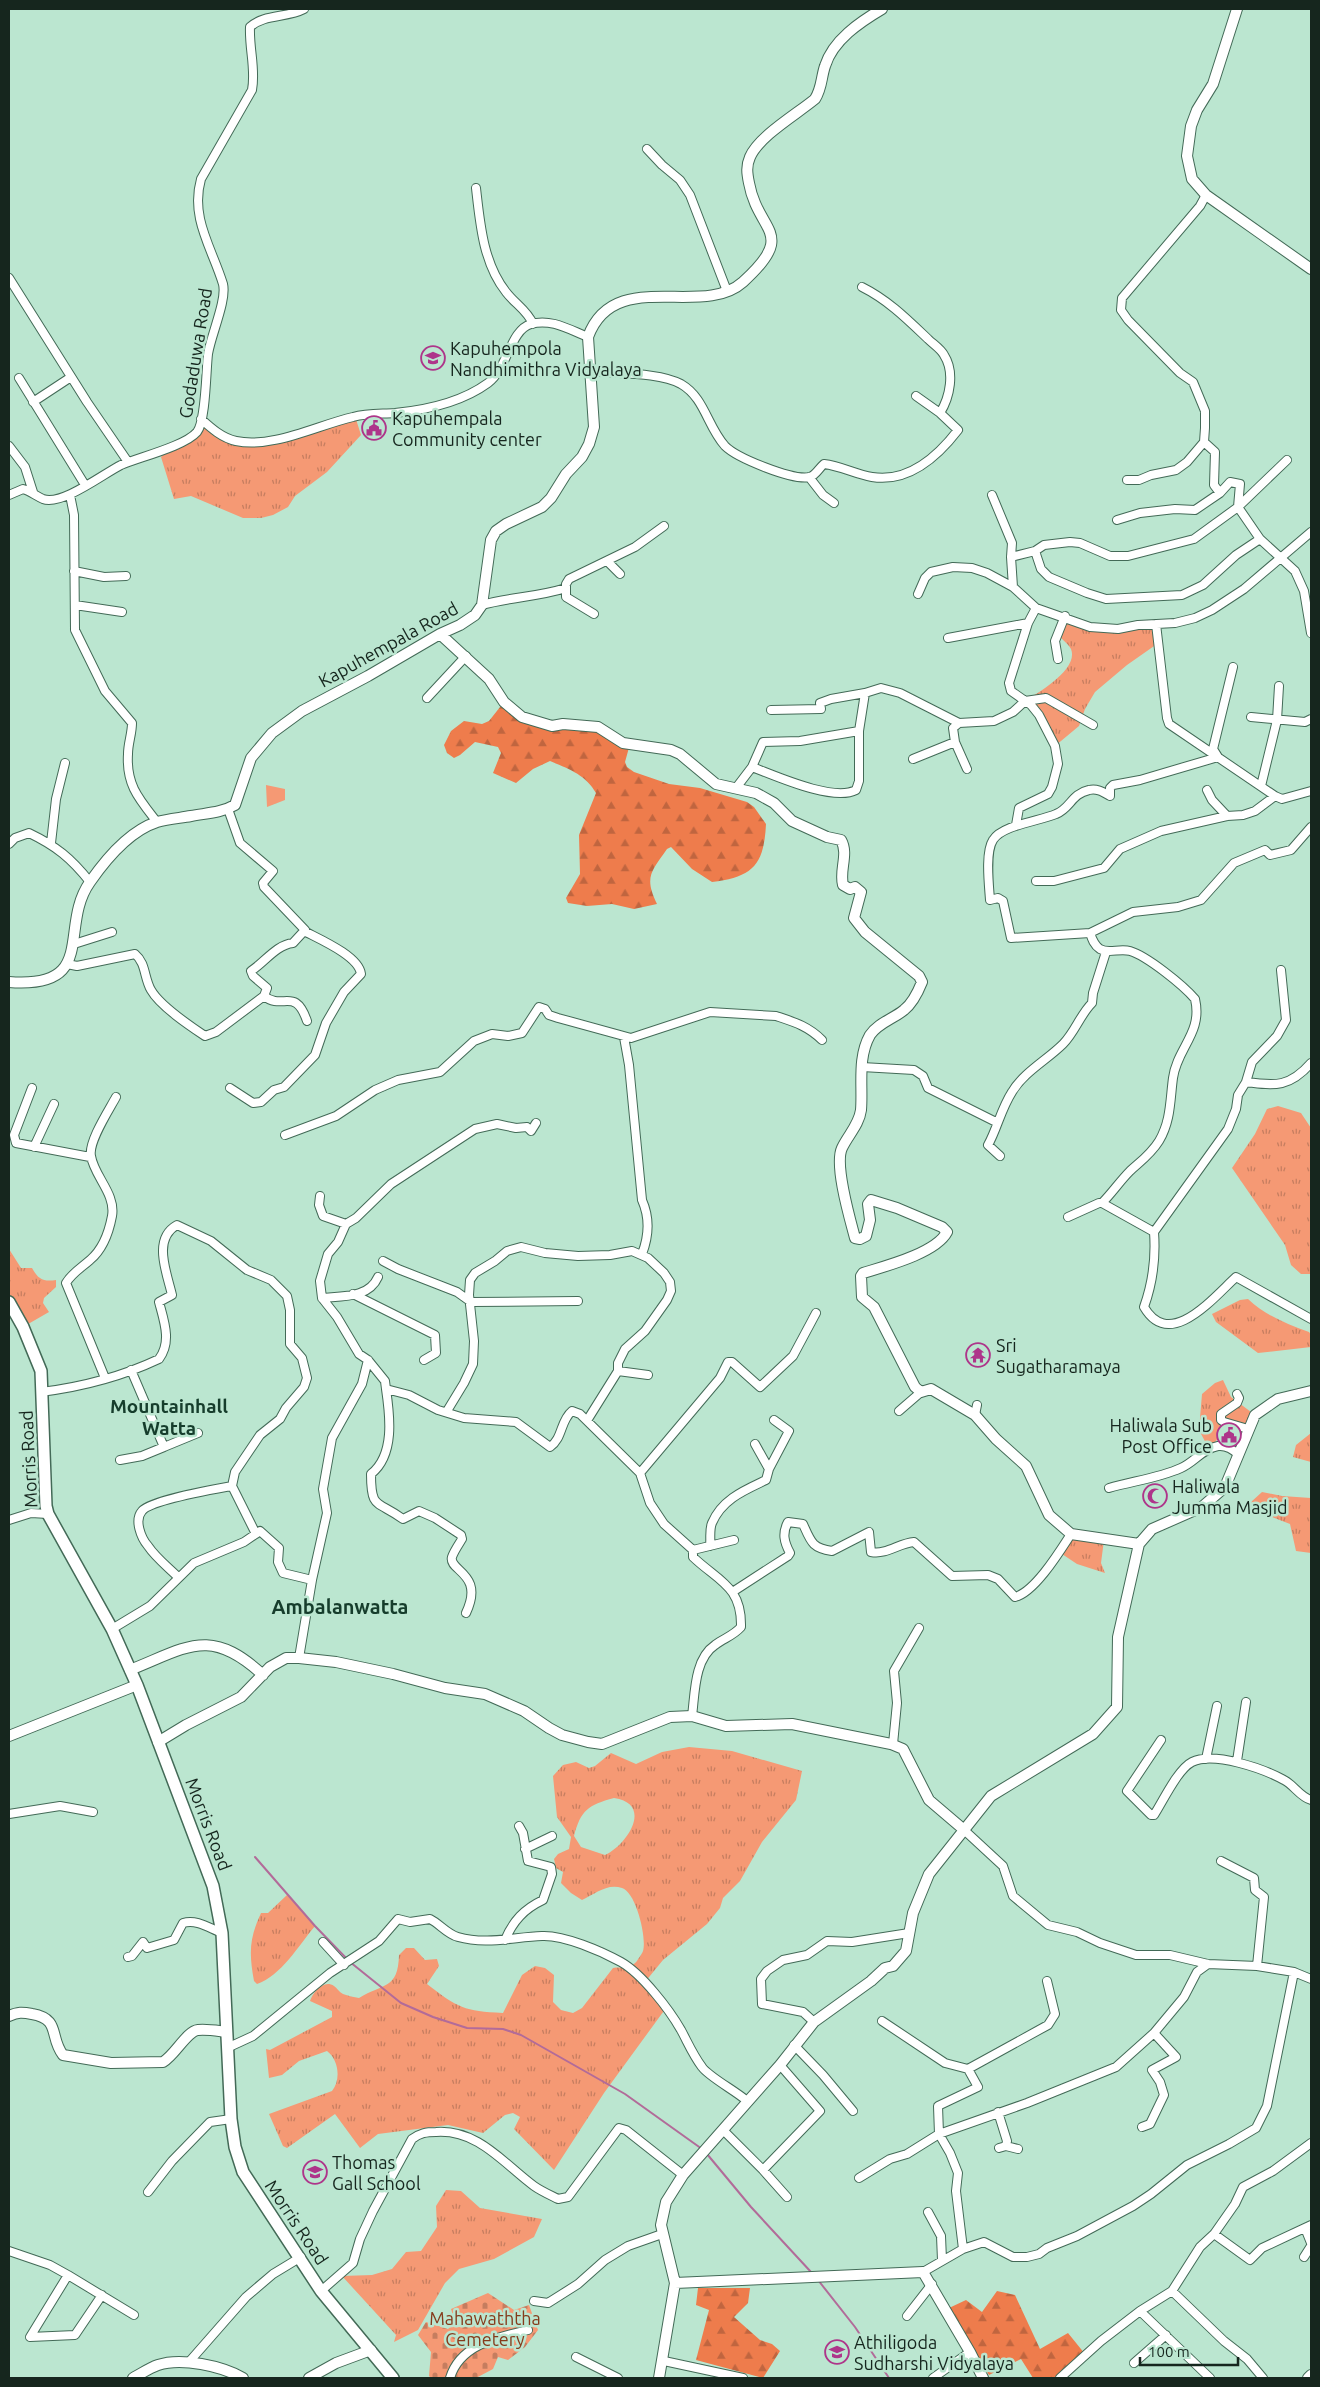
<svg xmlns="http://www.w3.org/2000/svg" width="1320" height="2387" font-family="Ubuntu,sans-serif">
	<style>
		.grass { fill: url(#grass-tufts); fill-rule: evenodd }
		.forest { fill: url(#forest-firs) }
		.cemetery { fill: url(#cemetery-stones) }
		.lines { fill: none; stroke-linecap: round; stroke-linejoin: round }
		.stream { stroke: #b26b99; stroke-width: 2 }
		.street-casing { stroke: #436a57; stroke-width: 10 }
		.secondary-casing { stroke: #436a57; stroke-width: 12 }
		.primary-casing { stroke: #436a57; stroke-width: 14 }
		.street { stroke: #fff; stroke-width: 8 }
		.secondary { stroke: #fff; stroke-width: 10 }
		.primary { stroke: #fff; stroke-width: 11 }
		.labels { text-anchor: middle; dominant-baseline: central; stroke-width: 5; stroke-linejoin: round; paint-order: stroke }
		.poi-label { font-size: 18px; fill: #16261e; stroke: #bbe6d0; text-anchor: start }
		.street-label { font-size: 18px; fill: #16261e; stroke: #bbe6d0 }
		.park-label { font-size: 18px; fill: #853b1b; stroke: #bbe6d0 }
		.neighbourhood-label { font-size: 19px; font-weight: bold; fill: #163d2c; stroke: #bbe6d0 }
		.quarter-label { font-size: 20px; font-weight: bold; fill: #163d2c; stroke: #bbe6d0 }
	</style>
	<defs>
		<pattern id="grass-tufts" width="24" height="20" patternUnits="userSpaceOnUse" patternTransform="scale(1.25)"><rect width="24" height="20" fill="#f59974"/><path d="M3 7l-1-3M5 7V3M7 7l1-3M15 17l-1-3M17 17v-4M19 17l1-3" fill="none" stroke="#c57d5f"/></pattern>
		<pattern id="forest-firs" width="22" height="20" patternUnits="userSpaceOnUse" patternTransform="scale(1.25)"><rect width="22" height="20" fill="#ee7c4c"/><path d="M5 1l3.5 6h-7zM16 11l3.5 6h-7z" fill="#c0653f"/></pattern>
		<pattern id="cemetery-stones" width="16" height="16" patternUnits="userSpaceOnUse" patternTransform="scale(1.25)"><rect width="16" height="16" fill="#f59974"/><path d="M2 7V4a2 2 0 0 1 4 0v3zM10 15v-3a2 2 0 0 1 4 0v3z" fill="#c57d5f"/></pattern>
	</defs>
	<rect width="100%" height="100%" fill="#bbe6d0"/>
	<path class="grass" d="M355,416L361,435L327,472L295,496L288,507L273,515L261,518H243L191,496L174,499L161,457L171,447L191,436L201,419L214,431L252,442Z
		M1065,616L1090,627L1156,624L1157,644L1127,665L1095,692L1085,709L1079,726L1055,746L1025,701C1039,692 1079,669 1071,649C1069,645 1064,641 1060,637Z
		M266,785L285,789V800L267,807Z
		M1278,1106L1301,1113L1311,1128L1310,1274H1301L1291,1265L1285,1245L1232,1168L1255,1134L1267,1109Z
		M9,1249L21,1268H32C38,1279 43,1282 56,1280V1287L44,1298L43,1303L49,1312L23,1327L9,1302Z
		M1248,1299C1265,1315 1286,1324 1309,1332L1311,1335V1347L1258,1353L1216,1322L1212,1314L1240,1300Z
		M1223,1380L1231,1397L1255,1415L1250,1425L1229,1426L1209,1449L1199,1430L1202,1394L1215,1383Z
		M1311,1433V1462L1293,1457L1296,1445Z
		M1262,1492L1282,1496L1311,1498V1553L1296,1551L1290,1524L1262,1513L1240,1512Z
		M1071,1534L1104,1540L1101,1563L1105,1573L1077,1564L1059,1552Z
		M689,1747L732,1751L802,1771L796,1800L762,1842L740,1881L723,1898L720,1908L707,1924L663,1960L645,1982L666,2008L604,2093L554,2170L514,2129L520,2117L513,2113L505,2115L483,2133L448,2125L378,2134L360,2148L335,2114L287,2148L283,2146L269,2114L332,2091C341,2080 339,2060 327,2051L299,2061L282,2075L269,2078L266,2049L270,2050L332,2017V2011L310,2001C313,1992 324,1979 334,1986C337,1988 339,1992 343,1994C348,1996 354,1997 359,1998C383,1983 398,1990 399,1955L406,1948H414L425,1960L437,1959L439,1966L427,1984C458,2008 464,2011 503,2013L522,1975L535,1966L545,1968L554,1975L553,2002L561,2010L573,2013L582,2008L613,1968C622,1966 628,1971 637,1961C638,1959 642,1954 643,1951C647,1938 636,1892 622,1888C607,1883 595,1894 582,1900L571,1893L561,1883L563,1872L556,1868L554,1859L558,1854L569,1849L571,1837L557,1817L553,1776L563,1765L576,1762L589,1768L595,1766L611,1753L636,1764L662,1752ZM614,1798C654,1804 627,1845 605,1855L581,1847L574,1836C581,1810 588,1805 614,1798Z
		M287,1895L315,1926C299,1945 281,1976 257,1984L254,1981C249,1953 249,1939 261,1913H268Z
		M446,2190L461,2191L480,2208L542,2219L534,2237L494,2259L459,2269L445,2283L418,2330L394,2342L396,2335L342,2276L372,2275L392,2269L406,2252L421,2251L437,2227L436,2206Z"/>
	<path class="forest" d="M504,702L522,717L598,727L630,744L625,762L627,767L634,772L669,784L700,788L747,802L754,807L766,824C764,866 752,877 712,882L692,869L671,847L667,849C651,872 644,877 657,904L634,909L612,904L587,906L568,903L566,898L580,874L579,835L596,793C586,775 569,769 550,761L533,769L516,783L493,773L501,753L498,747L475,742L460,755L454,758L447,753L444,745L451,731L464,721L482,724L489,721Z
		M698,2288H750L748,2303L734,2317L760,2340L772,2344L780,2351L763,2378L696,2360L709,2310L696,2305Z
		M997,2291L1015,2295L1040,2349L1068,2333L1085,2354L1054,2378H1033L1021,2359L989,2375L949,2308L966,2300L982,2312Z"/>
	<path class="cemetery" d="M488,2293L514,2310L529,2305L538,2330L525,2347L508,2360L498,2357L493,2369L476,2378H431L429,2376L431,2352L418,2335L426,2322L448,2329L455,2322L451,2309Z"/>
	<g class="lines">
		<path class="stream" d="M255,1857L315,1926L347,1959
			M350,1962L401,2003L433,2017L467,2028L503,2029L521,2035L625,2094L702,2149
			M707,2154L751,2207L811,2272
			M818,2280L855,2327L889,2378"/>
		<g class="street-casing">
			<path id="street" d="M647,149L662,165L680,180L690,195L727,291
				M476,188C480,223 483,263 506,292C515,304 527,310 533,324
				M9,278L87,402L128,462
				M862,287C888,300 907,319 928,339C933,344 941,349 944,355C955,372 950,397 940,413
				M590,371C616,374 659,372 681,384C705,398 707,426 725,446C737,458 793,481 810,477C816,475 819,468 824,464C841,466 855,474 872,477C909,483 938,456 958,430L940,413L916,396
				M19,378L85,485
				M33,402L71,377
				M201,419C211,428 222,438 236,441C272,449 318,425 353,417C367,413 381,414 395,413C426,410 462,402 488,383C508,368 510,330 531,324C551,318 570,330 588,337
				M1204,442L1215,452L1214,485L1220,493L1230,482L1240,484L1238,507L1260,539L1295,571L1304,591L1311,633
				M9,446L25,467L33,492
				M809,477L823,495L834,503
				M1127,480H1139L1151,475L1176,470L1187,462L1204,442L1205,428V411L1193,382L1180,373L1128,320L1121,310L1122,298L1200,206L1206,195
				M9,495L23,489C30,491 36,496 43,499C62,506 103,474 121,465C140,457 185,446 197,432C206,421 206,370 208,354C211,335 227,300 223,284C212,248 190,218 201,179L252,90C256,69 249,49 250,27C264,14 287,18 304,9
				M70,495L74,515L75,630L105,691L132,723C132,734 128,743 128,754C126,785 139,799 157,822
				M992,495L1012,543L1011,557L1013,587
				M1117,520L1140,513L1175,509L1195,510L1220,493
				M1260,539L1236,555L1203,585L1182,595L1106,599L1087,593L1049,577L1041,569L1035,551L1044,545L1070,542L1080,543L1110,556H1128L1194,539L1238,507L1287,460
				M1011,557L1035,551
				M607,561L620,574
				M74,571L104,577L126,576
				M566,588V584L569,579L635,547L664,526
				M918,594L925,578L931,572L953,567L972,568L987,573L1013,587L1036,608L1090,627L1118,629L1138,625L1175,623L1195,618L1212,610L1244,589L1311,532
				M75,605L122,612
				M482,605C510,597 538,597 566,588V597L594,614
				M1156,624L1167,718L1169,724L1275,796
				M948,638L1028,623
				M1058,659L1055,641L1065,616
				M1233,667L1213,749L1218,757L1140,780L1113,785L1110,788V796C1103,792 1097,788 1089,790C1071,794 1071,808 1056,814C1040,821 1002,825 993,840C985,852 989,885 990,900L998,898L1003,901L1011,938L1090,933L1133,912L1178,907L1201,900L1234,863L1265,850L1270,855L1291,850L1311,827
				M427,698L466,656
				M771,710L821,709L820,703L831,699L865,693
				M1251,717L1305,722L1311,719
				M959,723L953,728L955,742L967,769
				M913,759L955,742
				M752,767C776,776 833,802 856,790L859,781V731L865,693L881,688L900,693L959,723L994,721L1013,712L1025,701L1046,698L1093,725
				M1261,786L1277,720L1279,686
				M736,788L752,767L763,742L800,741L859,731
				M1207,790L1212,800L1227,816
				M1016,825L1019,808L1048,794L1052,787L1058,764L1055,746L1039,715L1031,705L1011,691L1009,683L1028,623L1036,608
				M51,843L56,799L65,763
				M9,844L15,838L29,833C56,846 71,858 90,882
				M1036,881H1054L1104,868L1120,849L1136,842L1161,831L1227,816L1243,815L1255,811L1275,796L1282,799L1311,791
				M74,944L112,932
				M67,964L77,966L135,954C146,963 144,978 151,990C160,1006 190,1026 205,1036L216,1032L264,996L267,988L253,976L251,971C265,962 276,945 293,943L305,930L264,887L263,883L273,871L240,843L228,809
				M264,996C283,1011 295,986 307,1021
				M624,1037L629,1065L642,1200C650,1218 649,1236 642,1254
				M862,1067L914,1070L923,1076L928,1088L996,1122
				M1246,1082C1276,1086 1290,1087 1311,1063
				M32,1088L14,1135L16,1143L90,1157
				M230,1088L253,1103L261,1102L274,1090L284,1087L315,1055L326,1023L344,992L361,974C359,956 319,939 304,931
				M536,1123L531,1131L527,1127L516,1128L497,1124L475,1129L391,1184L356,1218L346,1224L338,1242L328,1254L320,1281L322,1298L337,1317L359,1354L368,1360L385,1381L386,1389L409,1395L438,1410L464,1418L516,1422L550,1447C563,1438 560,1421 572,1411L580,1414L640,1473L650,1503L664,1524L693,1550V1557C718,1581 742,1586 741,1627C733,1636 724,1638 715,1645C694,1659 695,1694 692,1716
				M285,1135L336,1116L375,1090L398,1080L440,1072L474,1041L492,1034L508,1036L522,1033L539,1007L545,1009L549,1015L558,1018L631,1038L710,1012L776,1016C794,1022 808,1026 822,1040
				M34,1147L54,1104
				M1000,1156L988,1145C997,1129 1001,1109 1012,1092C1024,1072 1047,1060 1063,1044C1075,1032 1080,1015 1092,1003L1093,993L1106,952
				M320,1196L319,1205L323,1216L346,1224
				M1102,1203L1154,1232C1156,1259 1153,1282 1144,1307C1170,1351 1213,1298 1236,1277L1311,1319
				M1068,1217L1099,1203H1102C1112,1193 1120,1181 1130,1171C1141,1161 1151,1154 1159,1141C1171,1121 1170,1100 1173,1078C1177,1048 1203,1033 1195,999C1183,985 1147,956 1130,951C1120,948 1108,954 1100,949C1094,945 1092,939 1090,933
				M1154,1232L1228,1129L1236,1109L1238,1095L1246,1082L1252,1062L1277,1036L1286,1020L1281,970
				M383,1261L398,1269L457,1292L471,1302L578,1301
				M353,1294L435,1335L436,1353L424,1360
				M322,1298C343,1296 369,1298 378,1277
				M131,1370L164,1447L198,1433
				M618,1371L648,1375
				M105,1378L66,1283C72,1273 81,1268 90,1260C102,1250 109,1232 112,1216C116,1194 94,1176 91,1156C88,1142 109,1110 116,1097
				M386,1389C390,1416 395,1455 371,1474C371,1510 377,1500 403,1519L419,1511L435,1518L461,1535L462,1539C459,1544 454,1551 452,1557C448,1571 485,1573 466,1613
				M41,1392C81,1387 123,1376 159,1359C172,1342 164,1321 159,1302L172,1295C167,1273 152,1239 177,1225L211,1241L247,1270L271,1280L287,1296L290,1310V1344L302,1358L307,1378L304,1387L286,1408L280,1419L260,1435L235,1472L232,1486L256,1534
				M1237,1394L1239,1398L1237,1403L1221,1414V1420L1224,1422L1248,1429
				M447,1411L464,1383L473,1364L474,1341L469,1295L470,1280L475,1273L495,1261L507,1251L521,1247L545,1253L578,1256L610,1255L632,1251L648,1258L664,1273L670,1282L671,1291L667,1300L645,1331L625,1349L618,1363V1371L588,1419
				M899,1411L921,1392
				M975,1415L977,1405
				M120,1460L142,1456L164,1447
				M769,1469L789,1431L774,1420
				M640,1473L720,1378L728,1362H732L760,1387L793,1356L816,1313
				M1109,1488C1133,1481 1159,1478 1181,1468C1195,1462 1202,1449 1218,1446C1227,1445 1233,1450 1239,1455
				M9,1520L31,1513L48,1514
				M710,1546C711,1539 709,1530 712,1523C722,1499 745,1490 766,1480L769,1469L755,1444
				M693,1550L734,1540
				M178,1577C168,1567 156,1558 148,1546C141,1538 134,1520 142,1511C151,1500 216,1489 232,1486
				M734,1591L788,1556L790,1553C784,1542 782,1533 788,1522L803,1524C811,1542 812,1548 832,1551L869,1532L871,1552C887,1555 899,1543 914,1542L952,1576L988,1575L998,1579L1015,1597C1035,1592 1060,1551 1071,1534
				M112,1629L150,1606L194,1563L244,1542L260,1531L279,1548L278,1562L283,1573L312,1580
				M299,1658L312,1580L327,1513L323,1489L332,1438L362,1384L368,1360
				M1161,1740L1127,1791L1151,1815H1154C1163,1801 1178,1769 1192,1762C1214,1751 1264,1769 1284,1780C1294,1785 1300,1797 1311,1800
				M893,1744L897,1703L894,1671L919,1628
				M1206,1759L1217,1706
				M1237,1761L1246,1702
				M9,1814L60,1806L93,1812
				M963,1829L1003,1866L1013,1896L1048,1925L1077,1932L1100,1943L1136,1955H1170L1208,1964L1257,1966L1294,1972L1311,1979
				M525,1849L552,1836
				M1221,1861L1254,1878L1255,1890L1264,1897L1257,1966
				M505,1940C513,1921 524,1909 543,1900L552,1874L551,1867L528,1861L523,1833L519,1826
				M323,1942L344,1965
				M128,1957L132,1956L143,1942L147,1948L174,1940L183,1923C197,1919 209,1928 222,1933
				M882,2021L945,2063L968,2069L1048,2025L1055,2014L1047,1981
				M814,2022L803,2012L762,2004L761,1979L767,1971L783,1960L807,1955L827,1941L852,1942L909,1933
				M794,2045L823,2075L853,2111
				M227,2048L253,2036L330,1973L379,1941L398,1919L410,1922L430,1919C440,1924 447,1934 458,1937C486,1945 514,1937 542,1936C564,1935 601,1951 621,1962C642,1974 669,2009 681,2030C688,2043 693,2055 702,2067C709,2077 736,2091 747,2101
				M998,2112L1007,2141L1006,2146L999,2148
				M1142,2127L1150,2124L1164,2095L1160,2082L1152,2070L1176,2057L1154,2033
				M723,2130L763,2170L787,2197
				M1006,2146L1018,2149
				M763,2170L820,2111L780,2065
				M859,2178L890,2159L907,2154L939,2134L1027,2103L1116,2067L1154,2033L1184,1997L1197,1972L1208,1964
				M148,2192L172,2161L210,2122L231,2119
				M928,2212L941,2236L942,2260
				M1305,2228L1311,2243
				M1214,2234L1250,2260L1262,2248L1311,2225
				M963,2249L956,2191L958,2173L950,2153L939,2134L938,2106L978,2087L968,2069
				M9,2251L50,2265L68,2275L134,2315
				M1304,2257L1311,2246
				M923,2272L963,2249L984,2242L1013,2257H1027L1039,2254L1047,2248L1077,2236L1133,2206L1151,2194L1187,2165L1229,2144L1256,2128L1267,2106L1294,1972
				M68,2275L30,2337L75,2335L102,2295
				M321,2291L353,2263L360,2239L373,2211L412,2139C420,2133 426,2132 436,2132C478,2129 504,2164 534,2186C541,2191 550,2195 558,2199L568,2197L619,2128L626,2130L683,2175
				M1172,2291L1224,2341L1247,2359L1263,2378
				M534,2301L548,2303L578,2284L605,2260L628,2246L662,2234
				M1140,2311L1210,2378
				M907,2316L932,2284
				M576,2357L618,2378
				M664,2361L743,2378
				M189,2362L246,2297L273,2274L301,2257
				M1134,2363L1166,2335
				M450,2378C460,2344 499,2337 528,2330
				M933,2378L970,2352
				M1060,2378L1101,2341L1140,2311L1172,2291L1200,2247L1214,2234L1235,2204L1243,2187L1273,2171L1311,2143"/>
		</g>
		<g class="secondary-casing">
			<path id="secondary" d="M1237,9L1213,84L1197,110L1191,126L1187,156L1192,179L1206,195L1311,269
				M440,634L489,679L504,702L522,717L552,726L563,724L598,727L623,743L671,750L680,754L716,784L756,793L774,803L792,821L827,837L841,840C849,854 839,870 843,885L850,889L855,887L861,892L854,918L865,932L919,976L922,982C918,992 913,1003 904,1010C893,1019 878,1023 870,1035C857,1058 863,1086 861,1110C859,1125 848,1135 842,1148C834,1165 850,1219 855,1238L860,1239L866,1236L870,1220L868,1204L871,1200L897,1208L942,1227L947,1232C936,1253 886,1266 863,1273L861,1276L862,1297L874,1307L915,1387L921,1392L931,1389L975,1415L996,1439L1026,1466L1049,1515L1071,1534L1139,1544
				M9,982C99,989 58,927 90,882C106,859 129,831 157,822C168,819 180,818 191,816C207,813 221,813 235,805L251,758L272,733L302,711L368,676L440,634L460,625L475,615L482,605L491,540L496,531L506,524L542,507L551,498L566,474L582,457L589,444L594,427L588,337C614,266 702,319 743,282C798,232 758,233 749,183C747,173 746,166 750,157C759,136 797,114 815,99C822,88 821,78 825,66C833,40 860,22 882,9
				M130,1670C188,1647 210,1626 263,1675
				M9,1736L137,1685
				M158,1742L186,1725L241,1697L270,1667L286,1658H299L336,1662L393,1674L445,1688L485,1694L524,1711L549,1728L562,1735L588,1742L602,1744L670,1717L692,1716L726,1726L792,1724L891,1744L903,1749L929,1800L963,1829
				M9,2016C18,2012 22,2012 32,2014C61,2019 49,2037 63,2055L111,2063L163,2062C175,2055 187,2031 198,2030C207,2029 218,2031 227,2032
				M675,2283L923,2272L970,2352L983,2378
				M133,2378C141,2374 149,2368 158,2365C181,2357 222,2366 243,2378
				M309,2378L336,2363L371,2350
				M659,2378L675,2283L661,2225L666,2202L683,2175L780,2065L814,2022L871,1981L885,1968L893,1966L906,1951L913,1913L929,1874L991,1796L1093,1734L1117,1707L1118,1637L1139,1544L1152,1529L1202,1507L1225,1487L1255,1415L1278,1399L1311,1391
				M1308,2378L1311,2375"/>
		</g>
		<g class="primary-casing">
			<path id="primary" d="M9,1302L23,1327L41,1371L46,1506L48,1514L112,1629L137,1685L213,1886L222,1933L231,2119L235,2147L243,2172L321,2291L393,2378"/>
		</g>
		<use href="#street" class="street"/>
		<use href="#secondary" class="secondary"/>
		<use href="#primary" class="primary"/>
	</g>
	<defs>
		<g id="school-ring" transform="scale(1.25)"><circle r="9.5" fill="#bbe6d0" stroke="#ae358a" stroke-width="1.5"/><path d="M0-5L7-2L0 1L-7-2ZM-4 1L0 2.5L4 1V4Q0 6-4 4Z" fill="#ae358a"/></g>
		<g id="civic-ring" transform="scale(1.25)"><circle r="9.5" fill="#bbe6d0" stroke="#ae358a" stroke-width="1.5"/><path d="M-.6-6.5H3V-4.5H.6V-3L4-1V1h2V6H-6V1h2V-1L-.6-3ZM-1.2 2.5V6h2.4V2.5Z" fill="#ae358a"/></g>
		<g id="temple-ring" transform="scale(1.25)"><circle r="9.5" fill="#bbe6d0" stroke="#ae358a" stroke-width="1.5"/><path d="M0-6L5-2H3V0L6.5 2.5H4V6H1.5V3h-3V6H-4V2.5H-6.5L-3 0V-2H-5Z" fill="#ae358a"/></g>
		<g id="mosque-ring" transform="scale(1.25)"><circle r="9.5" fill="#bbe6d0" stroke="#ae358a" stroke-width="1.5"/><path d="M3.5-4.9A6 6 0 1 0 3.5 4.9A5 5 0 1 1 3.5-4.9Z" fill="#ae358a"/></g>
	</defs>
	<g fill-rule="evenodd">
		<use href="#school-ring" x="433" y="358"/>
		<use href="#civic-ring" x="374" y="428"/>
		<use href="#temple-ring" x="978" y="1355"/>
		<use href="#civic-ring" x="1229" y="1435"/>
		<use href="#mosque-ring" x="1155" y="1496"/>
		<use href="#school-ring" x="315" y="2172"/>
		<use href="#school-ring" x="837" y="2352"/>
	</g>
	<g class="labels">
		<g class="poi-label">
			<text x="450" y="348">Kapuhempola<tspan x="450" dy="21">Nandhimithra Vidyalaya</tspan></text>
			<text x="392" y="418">Kapuhempala<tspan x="392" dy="21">Community center</tspan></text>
			<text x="996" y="1345">Sri<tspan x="996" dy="21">Sugatharamaya</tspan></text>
			<text x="1212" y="1425" text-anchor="end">Haliwala Sub<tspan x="1212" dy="21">Post Office</tspan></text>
			<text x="1172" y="1486">Haliwala<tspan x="1172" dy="21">Jumma Masjid</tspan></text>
			<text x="332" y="2162">Thomas<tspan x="332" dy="21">Gall School</tspan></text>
			<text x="854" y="2342">Athiligoda<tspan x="854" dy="21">Sudharshi Vidyalaya</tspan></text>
		</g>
		<g class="street-label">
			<text transform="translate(195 353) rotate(-81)">Godaduwa Road</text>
			<text transform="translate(388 644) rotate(-29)">Kapuhempala Road</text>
			<text transform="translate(28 1459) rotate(-93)">Morris Road</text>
			<text transform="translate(209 1824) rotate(69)">Morris Road</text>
			<text transform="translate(297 2222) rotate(56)">Morris Road</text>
		</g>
		<g class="park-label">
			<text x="485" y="2318">Mahawaththa<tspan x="485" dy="21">Cemetery</tspan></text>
		</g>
		<g class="neighbourhood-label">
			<text x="169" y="1406">Mountainhall<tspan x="169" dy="22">Watta</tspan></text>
		</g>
		<g class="quarter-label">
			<text x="340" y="1606">Ambalanwatta</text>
		</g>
	</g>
	<rect width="1320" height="2387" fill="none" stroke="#16261e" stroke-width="20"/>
	<path d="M1140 2357v8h98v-8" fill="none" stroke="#16261e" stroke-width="2.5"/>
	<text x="1148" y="2357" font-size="15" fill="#16261e" stroke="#bbe6d0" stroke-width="4" paint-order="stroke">100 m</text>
</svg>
